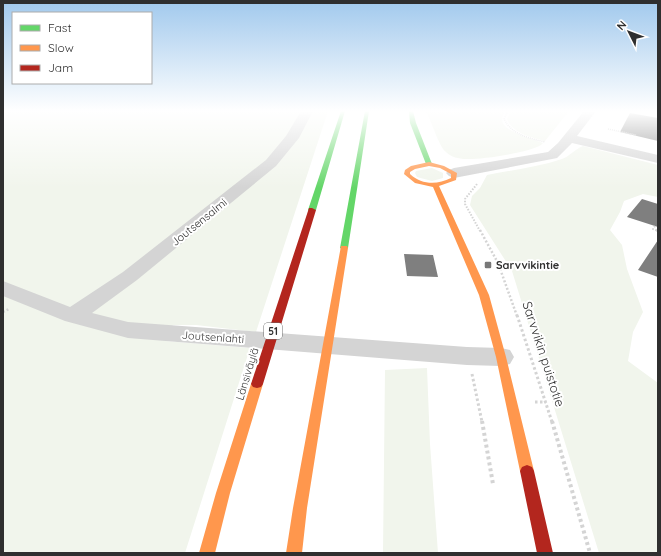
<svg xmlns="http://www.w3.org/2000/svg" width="661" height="556" font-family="Quicksand,sans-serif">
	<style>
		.green { fill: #f1f5ec }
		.building { fill: #7f7f7f }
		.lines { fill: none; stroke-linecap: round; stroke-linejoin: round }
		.path-far4 { stroke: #d4d4d4; stroke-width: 1.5; stroke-dasharray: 1 1; stroke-linecap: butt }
		.path-far3 { stroke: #d4d4d4; stroke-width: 2; stroke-dasharray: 1.5 1.5; stroke-linecap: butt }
		.path-far2 { stroke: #d4d4d4; stroke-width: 2.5; stroke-dasharray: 2 2; stroke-linecap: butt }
		.path-far1 { stroke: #d4d4d4; stroke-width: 3; stroke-dasharray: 2.5 2.5; stroke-linecap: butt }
		.path { stroke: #d4d4d4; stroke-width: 4; stroke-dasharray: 3 3; stroke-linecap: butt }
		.street { fill: #d4d4d4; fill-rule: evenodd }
		.fast { fill: #63d668; fill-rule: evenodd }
		.slow { fill: #ff974d; fill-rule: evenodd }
		.jam { fill: #b3261e; fill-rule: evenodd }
		.poi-dot { fill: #787878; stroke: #fff; stroke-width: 1.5 }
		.labels { text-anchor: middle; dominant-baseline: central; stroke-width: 4; stroke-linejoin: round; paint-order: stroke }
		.shield { fill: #fff; stroke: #6d6d6d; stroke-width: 1 }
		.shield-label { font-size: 10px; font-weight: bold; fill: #2f2f2f }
		.street-label { font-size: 11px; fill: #2f2f2f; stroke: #fff }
		.poi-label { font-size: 11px; font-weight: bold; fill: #2f2f2f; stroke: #fff; text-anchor: start }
		.near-street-label { font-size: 13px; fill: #2f2f2f; stroke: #fff }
	</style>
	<rect width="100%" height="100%" fill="#fff"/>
	<path class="green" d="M3,111H328L256,332L196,325H173L165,341L250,348L185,553H3Z
		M426,111H505C504,113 502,117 502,120C503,132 534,140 543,143C537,152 478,160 466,159C459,159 451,157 446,152C439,147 431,120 426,111Z
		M511,111H569L545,141C532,138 512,133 507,119Z
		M583,146L658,165V197L643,194L624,201L620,212L610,230L622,245L627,269L643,312L633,332L628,361L658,383V553H599L512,271L470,205L472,196L480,188L487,175C512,170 538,167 562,159C570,156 575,149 583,146Z
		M432,168L443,173V178L432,181L417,177L415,173L416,171Z
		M427,368L430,444L438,553H383L385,370Z"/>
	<path class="building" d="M630,113L658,118V141L620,132Z
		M642,199L658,204V227L627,217Z
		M658,240V277L638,270Z
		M404,254L433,255L438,277L407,276Z"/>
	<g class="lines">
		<path class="path-far4" d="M508,111L504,119C512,135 529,138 545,142
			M608,129L636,135"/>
		<path class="path-far3" d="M477,184L465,199V204L480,231
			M655,226L653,229L658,231"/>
		<path class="path-far2" d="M480,230L498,263L517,316
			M656,230L658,231
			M3,312L9,309"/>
		<path class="path-far1" d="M517,315L552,422
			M472,374L482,422
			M535,402H546"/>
		<path class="path" d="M482,421L493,484
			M552,421L590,553"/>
		<path class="street" d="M301,111H313L299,138L276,166L137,280L92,313L128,322L467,347L501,348L510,350L514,357L510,364L501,366L467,365L128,338L65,321L3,296V281L70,307L123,272L266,160L286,136Z
			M584,111H596L577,136L658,155V163L572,143L557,158L552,159L454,178L449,176L446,173L449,170L454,168L548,152L558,143Z"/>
		<path class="fast" d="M341,111H345L316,210L312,212H309L308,210Z
			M365,111H369L348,248L344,250L340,248Z
			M409,111H413L416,123L432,164L431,165L426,164L410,123Z"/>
		<path class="slow" d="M429,162L444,166L457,173L456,180L439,186L489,295L506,357L534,471L532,475L527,477L522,475L520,471L496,357L479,295L433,187L415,183L404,174L405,170L411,166ZM429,166L440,168L451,174V178C437,185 422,185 410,174V172L415,169Z
			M341,246H347L348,248L307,508L302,553H286L293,508Z
			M257,380L261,381L263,384L230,493L215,553H199L216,493L251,384L253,381Z"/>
		<path class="jam" d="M309,208H312L316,210L263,384L261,387L257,388L253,387L251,384Z
			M527,465L532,467L534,471L553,553H537L520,471L522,467Z"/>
	</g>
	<linearGradient id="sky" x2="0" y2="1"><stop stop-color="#a1c9ed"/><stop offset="0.59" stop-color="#fff"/><stop offset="1" stop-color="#fff" stop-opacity="0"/></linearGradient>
	<rect width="661" height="188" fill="url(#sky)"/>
	<rect class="poi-dot" x="484" y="261" width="8" height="8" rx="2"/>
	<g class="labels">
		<rect class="shield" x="264" y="323" width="18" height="16" rx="3"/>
		<g class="shield-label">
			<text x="273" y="331">51</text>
		</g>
		<g class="street-label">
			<text transform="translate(199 222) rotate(-39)">Joutsensalmi</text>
			<text transform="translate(213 337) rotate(4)">Joutsenlahti</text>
			<text transform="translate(247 374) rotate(-73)">Länsiväylä</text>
		</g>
		<g class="poi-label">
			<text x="496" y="265">Sarvvikintie</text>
		</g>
		<g class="near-street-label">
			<text transform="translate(544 354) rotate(72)">Sarvvikin puistotie</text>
		</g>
	</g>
	<rect width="661" height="556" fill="none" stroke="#2f2f2f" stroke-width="8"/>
	<rect x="12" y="12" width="140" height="72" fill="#ffffff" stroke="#acacac"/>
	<rect x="20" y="25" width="20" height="6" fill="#63d668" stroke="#acacac"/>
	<text x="48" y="32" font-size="12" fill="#2f2f2f">Fast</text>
	<rect x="20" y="45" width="20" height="6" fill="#ff974d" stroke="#acacac"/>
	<text x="48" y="52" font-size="12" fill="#2f2f2f">Slow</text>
	<rect x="20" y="65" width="20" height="6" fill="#b3261e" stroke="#acacac"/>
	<text x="48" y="72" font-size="12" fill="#2f2f2f">Jam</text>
	<g transform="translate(629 32) rotate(312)" stroke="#ffffff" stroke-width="3" paint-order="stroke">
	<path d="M0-3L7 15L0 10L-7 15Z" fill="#2f2f2f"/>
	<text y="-6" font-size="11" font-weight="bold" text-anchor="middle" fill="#2f2f2f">N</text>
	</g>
</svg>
